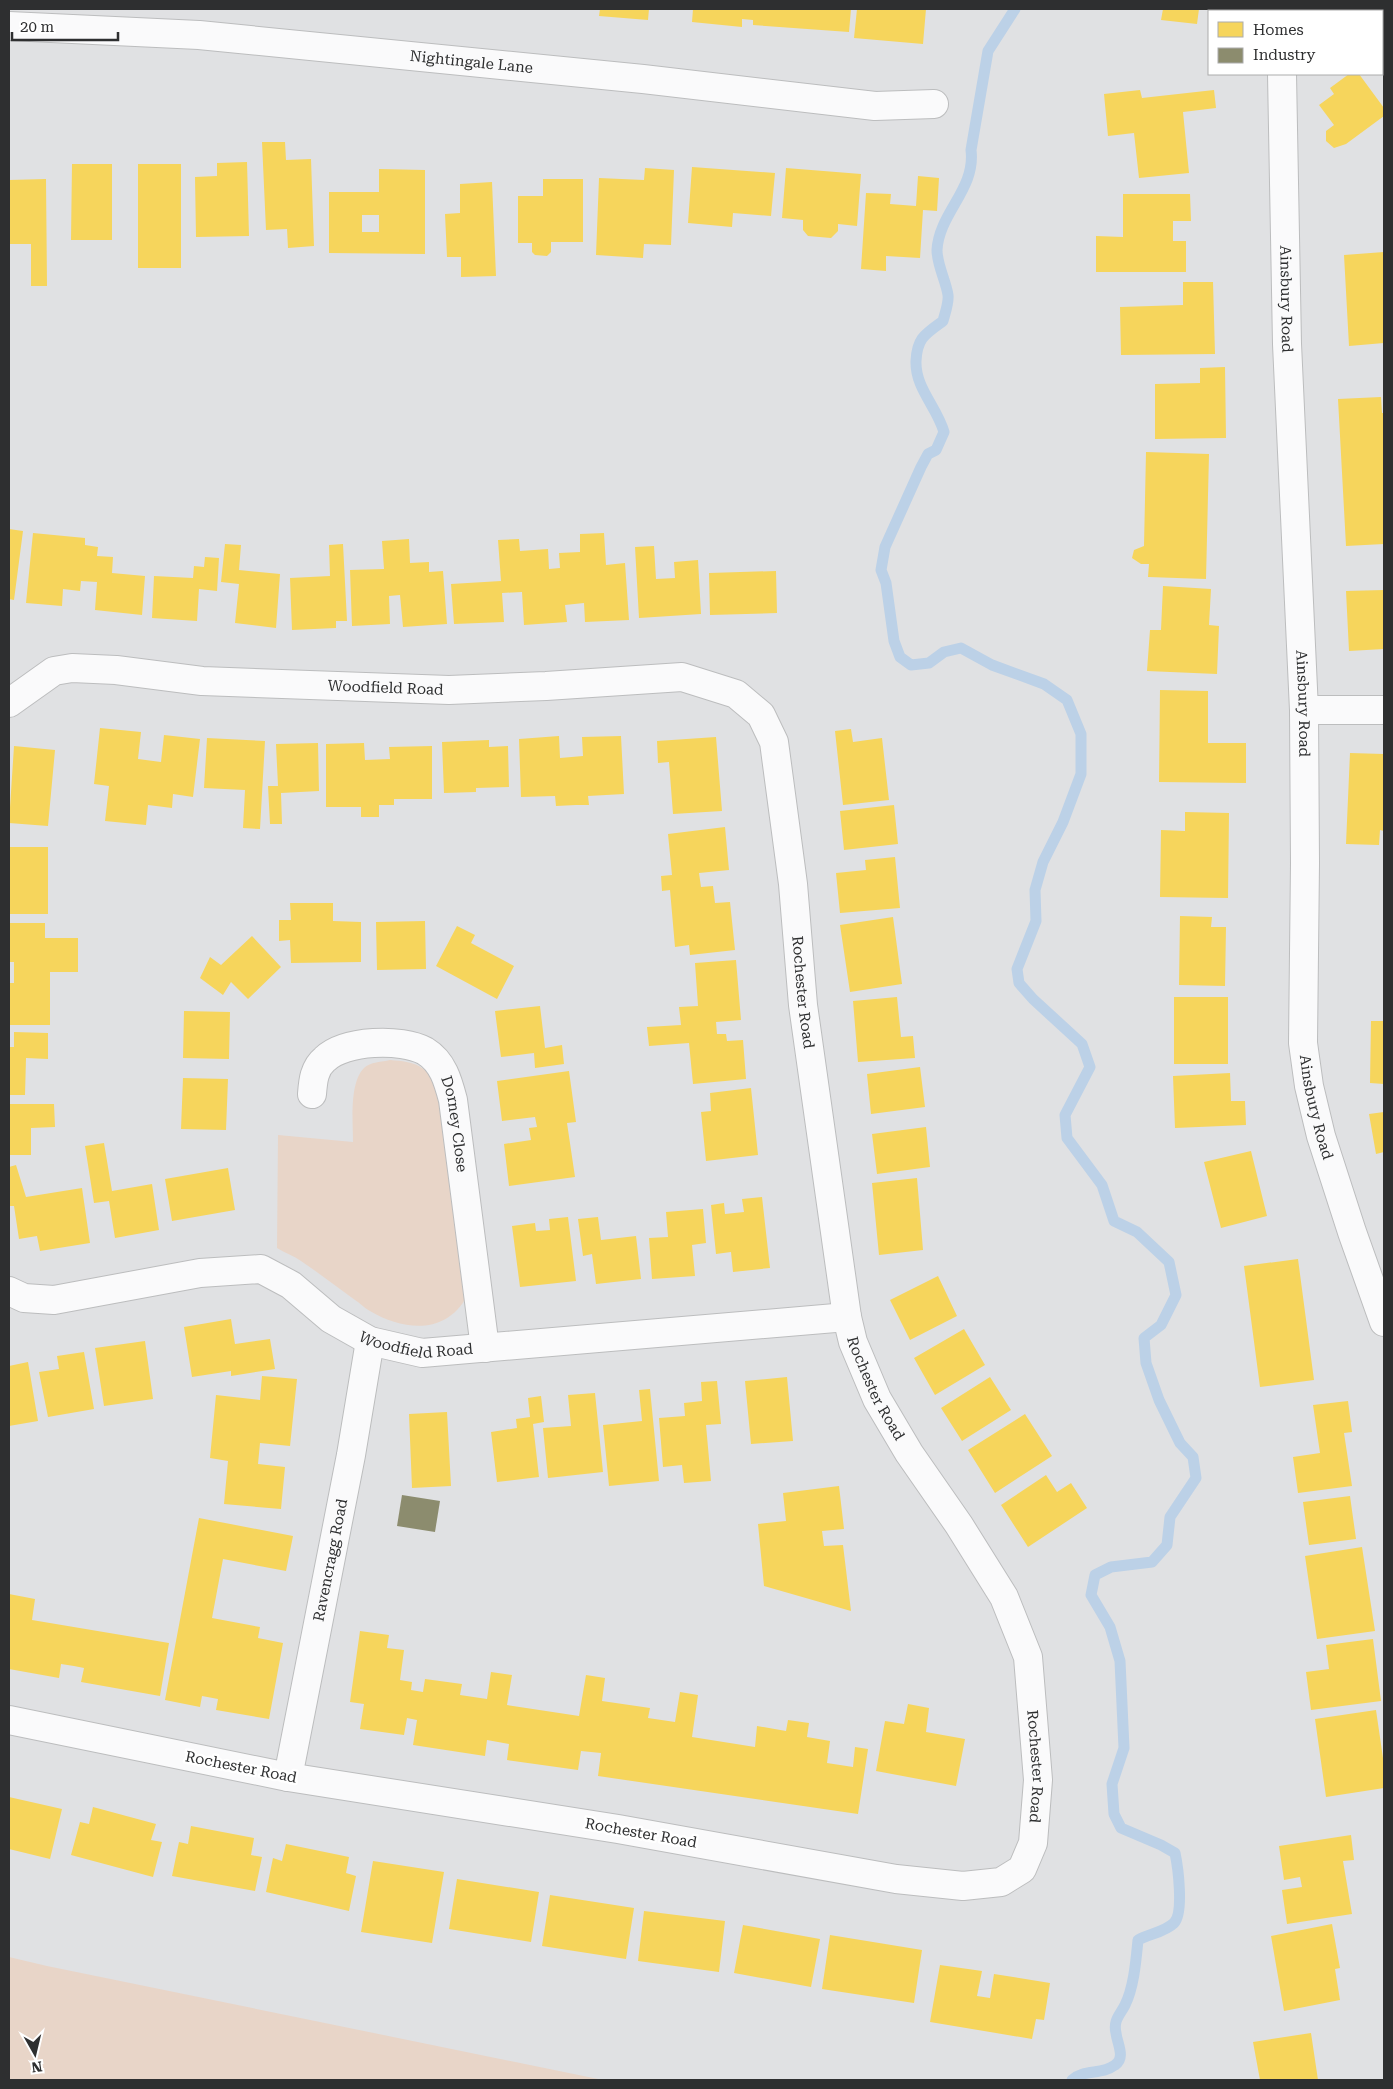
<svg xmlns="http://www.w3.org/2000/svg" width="1393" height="2089" font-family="'Roboto Serif',serif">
  <rect width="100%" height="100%" fill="#e0e1e3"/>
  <path fill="#e8d5c8" d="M390,1060C415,1062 427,1065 438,1089L467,1296C446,1335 404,1331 370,1311C364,1308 360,1303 355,1300C337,1287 319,1273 301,1261C294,1256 285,1253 277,1248L278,1135L353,1142C353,1122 349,1083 364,1068C370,1062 382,1062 390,1060Z
    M9,1957L47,1966L603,2080H9Z"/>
  <path fill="#f6d55c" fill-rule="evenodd" d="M600,9H649L648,20L599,16Z
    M693,9H851L849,32L753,25V20L742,19V27L692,22Z
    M857,9H926L923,44L854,38Z
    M1163,9H1199L1197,24L1161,20Z
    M1349,74H1359L1384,108V116L1346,144L1334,148L1326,141V131L1334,125L1319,105L1334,94L1330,88Z
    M1140,90L1142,98L1214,90L1216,108L1183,112L1189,173L1139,178L1134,133L1108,136L1104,94Z
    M262,142H285L286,160L311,159L314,246L288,248L287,229L266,230Z
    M247,162L249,236L196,237L195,177L217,176V163Z
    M72,164H112V240H71Z
    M138,164H181V268H138Z
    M692,167L775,173L771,216L733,213L732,227L688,223Z
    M645,168L674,170L671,245L644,244L643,258L596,255L599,178L644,180Z
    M786,168L861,174L857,226L838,224V231L831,238L808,236L803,230V220L782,218Z
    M379,169L425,170V254L329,253V192H379ZM362,215H379V232H362Z
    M918,176L939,178L937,211L923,210L920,258L886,256V271L861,269L866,193L891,194L890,204L916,206Z
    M46,179L47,286H31V244H9V180Z
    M543,179H583V242H551V252L547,256L535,255L532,252V243H518V196H543Z
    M492,182L496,276L461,277V257H447L445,214L460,213V184Z
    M1123,194H1190L1191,221H1173V241H1186V272H1096V236L1123,237Z
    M1384,252V343L1349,346L1344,255Z
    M1183,282H1213L1215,354L1121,355L1120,307L1183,305Z
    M1225,367L1226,438L1155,439V384L1200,383V368Z
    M1381,397L1382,413H1384V544L1346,546L1338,399Z
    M1146,452L1209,454L1206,579L1148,577L1149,564H1141L1132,558L1134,550L1144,546Z
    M9,529L23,531L14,600L9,599Z
    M33,533L85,538V545L98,547L97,556L113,557L112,573L145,576L142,615L95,610L97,582L81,581L80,591L63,589L62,606L26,603Z
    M604,533L606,565L625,563L629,620L585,622L584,603L565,605L567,622L524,625L522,592L502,593L504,622L454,624L451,584L501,581L498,540L519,539L520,551L548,549L549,569L560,568L559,553L580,552V534Z
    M409,539L410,563L429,562V572L443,571L447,624L403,627L400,595L389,596L390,624L352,626L350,570L384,569L382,541Z
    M225,544L241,545L239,570L280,574L276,628L235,623L239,584L221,582Z
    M343,544L347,621H336V628L292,630L290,578L330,576L329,545Z
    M654,546L656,579L675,578L674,562L698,560L701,614L639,618L635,547Z
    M205,557L219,558L217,591L199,589L197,621L152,618L154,576L193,578L194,566L204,567Z
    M776,571L777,613L710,615L709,573Z
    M1163,586L1211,589L1209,625L1219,626L1217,674L1147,671L1150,630H1161Z
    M1384,590V649L1349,651L1346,591Z
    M1160,690L1208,691V743H1246V783L1159,782Z
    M100,728L141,732L138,759L161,762L164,735L200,739L193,797L173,794L172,808L148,805L146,825L105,821L109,786L94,784Z
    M851,729L853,742L882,738L889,800L843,805L835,731Z
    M559,736L560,758L583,756L582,737L621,736L624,794L588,796L589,805H576L556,806L555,796L521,797L519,739Z
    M716,737L722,811L673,814L669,762L658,763L657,741Z
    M207,738L265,741L260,829L243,828L245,790L204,788Z
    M489,740V747L508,746L509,787L476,788V792L444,793L442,742Z
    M318,743L319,791L281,793L282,824H270L268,786H278L276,744Z
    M364,743L365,760L390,759L389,747L432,746V799H394V805H379V817H361V807H326V744Z
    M14,746L55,750L48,826L9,823Z
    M1350,753L1384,754V831L1380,830L1379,845L1346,844Z
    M894,805L898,844L844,850L840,811Z
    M1185,812L1229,813L1228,898L1160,897L1161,830L1185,831Z
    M725,827L729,870L699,873L701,887L713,886L715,903L730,902L735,950L690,955L689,945L675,947L670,890L662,891L661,876L672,875L668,834Z
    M9,847H48V914H9Z
    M895,857L900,908L840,913L836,873L866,870L865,860Z
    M290,903H333V921L361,922V962L291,963L290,940L279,941V920H291Z
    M1180,916L1212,917L1211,927H1226L1225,986L1179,985Z
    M893,917L902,984L850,992L840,925Z
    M425,921L426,969L377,970L376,922Z
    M9,923H45V938H78V972H50V1025H9V983H14V962H9Z
    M457,926L475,935L471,943L514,966L497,999L436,966Z
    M252,936L281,967L248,999L231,982L223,995L200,978L210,957L221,965Z
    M736,960L741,1020L716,1022L717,1034H726L727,1041L743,1040L746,1079L693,1084L689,1043L649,1046L647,1027L681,1025L679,1007L698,1006L695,963Z
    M897,997L901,1037L913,1036L915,1058L858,1062L853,1001Z
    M1174,997H1228V1064H1174Z
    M540,1006L545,1048L562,1045L564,1064L535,1068L534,1053L501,1057L495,1011Z
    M184,1011L230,1012L229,1059L183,1058Z
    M1371,1021H1384V1084L1370,1083Z
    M14,1032L48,1033V1059L26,1058L25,1095H9V1047H14Z
    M920,1067L925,1107L871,1114L867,1074Z
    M569,1071L576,1122L567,1123L575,1177L509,1186L504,1144L531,1140L529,1128L537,1127L535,1117L502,1121L497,1081Z
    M1230,1073L1231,1101H1245L1246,1125L1175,1128L1173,1076Z
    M183,1078L228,1079L226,1130L181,1129Z
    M751,1088L758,1155L706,1161L701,1112L711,1111L710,1093Z
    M9,1104H54L55,1127L31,1128V1155H9Z
    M1384,1112V1152L1376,1154L1369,1114Z
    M926,1127L930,1167L877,1174L872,1134Z
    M104,1143L112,1191L152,1184L159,1230L115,1238L109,1201L94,1203L85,1146Z
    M1251,1151L1267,1216L1221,1228L1204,1162Z
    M16,1165L26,1197L82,1188L90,1243L40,1251L37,1236L19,1239L14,1206H9V1167Z
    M228,1168L235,1210L172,1221L165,1179Z
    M917,1178L923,1250L879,1255L872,1183Z
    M762,1197L770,1268L733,1272L731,1252L716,1254L711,1205L724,1203L725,1214L744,1212L742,1199Z
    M703,1209L706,1243L692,1245L695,1276L652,1279L649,1238L668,1237L666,1212Z
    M568,1217L576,1281L520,1287L512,1226L535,1223L536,1231L550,1230L549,1219Z
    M598,1217L601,1240L636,1236L641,1279L596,1284L592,1254L583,1256L578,1219Z
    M1298,1259L1314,1380L1260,1387L1244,1266Z
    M938,1276L957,1316L910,1340L890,1300Z
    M231,1319L235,1344L270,1339L275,1369L231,1376V1371L192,1377L184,1327Z
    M964,1329L985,1365L935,1395L914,1358Z
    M145,1341L153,1399L104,1406L95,1348Z
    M84,1352L94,1409L48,1417L39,1372L59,1369L57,1356Z
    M28,1362L38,1421L9,1426V1366Z
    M262,1376L297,1379L290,1446L260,1443L258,1464L285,1467L281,1509L224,1504L228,1461L210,1458L216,1395L260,1400Z
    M787,1377L793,1441L751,1444L745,1381Z
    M990,1377L1011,1410L962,1441L941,1408Z
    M717,1381L721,1424L706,1425L711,1481L684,1483L682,1465L663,1467L659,1418L685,1416L684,1403L702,1401L701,1382Z
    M650,1389L659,1481L609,1486L603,1425L642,1421L639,1390Z
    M595,1393L603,1472L548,1478L543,1428L571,1426L568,1395Z
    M541,1396L544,1422L533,1424L539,1477L497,1482L491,1432L517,1428L516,1419L530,1417L528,1398Z
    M1348,1401L1352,1432L1344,1433L1352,1486L1298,1493L1293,1457L1320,1453L1313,1405Z
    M447,1412L451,1486L412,1488L409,1414Z
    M1025,1414L1052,1456L995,1493L968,1450Z
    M1046,1475L1057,1492L1071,1483L1087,1508L1028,1547L1001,1505Z
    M839,1486L844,1529L822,1531L824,1546L843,1545L851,1611L764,1586L758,1524L786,1521L783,1493Z
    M1350,1496L1356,1539L1309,1545L1303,1502Z
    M199,1518L293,1536L286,1571L223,1559L212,1618L260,1627L258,1638L283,1643L269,1719L216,1710L218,1699L202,1696L200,1707L165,1700Z
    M1362,1547L1375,1631L1317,1639L1305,1556Z
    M9,1594L35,1599L32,1620L169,1643L160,1696L81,1682L84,1668L74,1666L61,1664L59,1678L9,1669Z
    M360,1631L389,1635L387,1648L404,1650L400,1680L412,1682L411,1690L423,1692L425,1679L462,1684L460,1695L487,1699L491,1672L512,1675L507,1705L579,1716L586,1675L605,1678L602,1701L650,1708L648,1718L675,1722L680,1692L698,1695L692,1737L755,1747L757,1726L786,1731L788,1720L809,1723L807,1737L830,1741L827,1763L853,1767L855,1747L868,1749L858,1814L598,1776L601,1753L581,1751L578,1770L507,1760L509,1744L487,1740L485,1756L413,1745L417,1720L407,1718L404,1735L360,1729L364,1704L350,1702Z
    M1373,1639L1381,1701L1311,1710L1306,1672L1329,1669L1326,1645Z
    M908,1704L929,1708L926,1732L965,1739L956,1786L876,1771L885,1721L904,1724Z
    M1376,1710L1384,1765V1788L1326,1797L1315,1719Z
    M9,1797L62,1809L50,1859L9,1849Z
    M93,1807L156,1824L151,1840L162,1842L153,1877L71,1855L80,1822L89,1824Z
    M191,1826L254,1838L251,1855L262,1857L255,1891L172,1876L179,1842L188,1844Z
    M1351,1835L1354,1860L1343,1861L1352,1914L1287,1924L1282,1890L1302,1887L1300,1877L1284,1880L1279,1846Z
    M286,1844L349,1857L346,1873L356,1876L349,1911L266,1892L273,1858L282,1861Z
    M373,1861L444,1872L432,1943L361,1932Z
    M457,1879L539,1892L531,1942L449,1929Z
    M550,1895L634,1908L626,1959L542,1946Z
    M644,1911L725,1921L719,1972L638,1961Z
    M1332,1924L1340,1968L1335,1969L1340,2000L1284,2011L1271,1936Z
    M743,1925L820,1939L811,1987L734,1973Z
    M830,1935L922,1950L914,2003L822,1989Z
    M940,1965L982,1971L977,1996L990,1998L994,1974L1050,1983L1044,2020L1036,2019L1032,2039L930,2022Z
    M1311,2033L1318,2080H1260L1253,2042Z"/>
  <path fill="#8c8c6e" d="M402,1495L440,1501L435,1532L397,1526Z"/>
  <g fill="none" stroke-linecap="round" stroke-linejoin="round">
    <path stroke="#bcd1e7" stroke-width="11" d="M1015,9L988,51L971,150C976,189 939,213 937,250C937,265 946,281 948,295C949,303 945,313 943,321C925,334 917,338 916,361C915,388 937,407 944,432L936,450L928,454L921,467L885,547L881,570L886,583L894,641L900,657L911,665L929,663L944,652L961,648L992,665L1044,684L1067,700L1081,734V774L1063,822L1043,862L1035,890L1036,921L1017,969L1019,983L1033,999L1082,1044L1090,1067L1065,1115L1067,1138L1102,1185L1114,1221L1137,1232L1169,1262L1176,1295L1161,1325L1144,1338L1146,1363L1159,1400L1180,1443L1193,1457L1196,1478L1170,1517L1167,1545L1152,1562L1111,1567L1095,1575L1091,1595L1110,1627L1120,1661L1124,1748L1112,1784L1114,1814L1121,1828L1161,1845L1175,1853C1178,1867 1184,1913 1174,1923C1165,1932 1149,1934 1138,1940C1136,1960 1134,1987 1125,2005C1120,2015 1113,2020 1116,2033C1117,2043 1126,2058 1115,2065C1102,2075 1084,2069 1072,2080"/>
    <g stroke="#bcbdbe" stroke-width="30">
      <g id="minor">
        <path d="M1280,11V9"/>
        <path d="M1382,17H1384"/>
        <path id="s1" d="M9,26L199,35L643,79L875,106L934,104"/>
        <path id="s2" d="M1282,74L1287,344L1304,710L1305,863L1303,1043L1309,1086L1321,1136L1352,1232L1384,1322"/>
        <path id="s3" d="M9,703L54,671L72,668L116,670L202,681L449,690L546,686L682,677L736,694L761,715L774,742L793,884L803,1005L847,1317L853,1342L877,1399L909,1453L959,1525L1004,1597L1028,1657L1038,1780L1033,1843L1022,1869L1001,1882L963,1886L896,1879L618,1829L288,1777L9,1720"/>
        <path d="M1304,710H1384"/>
        <path id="s4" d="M312,1094C313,1081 314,1068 325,1059C345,1040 401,1038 425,1051C443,1062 448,1081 453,1100L485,1348"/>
        <path id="s5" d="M9,1291L24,1298L54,1300L200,1273L261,1269L291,1285L331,1319L370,1341L422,1353L847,1317"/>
        <path id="s6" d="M288,1777L351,1455L370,1341"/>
      </g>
    </g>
    <use href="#minor" stroke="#fafafb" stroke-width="28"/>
  </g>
  <g text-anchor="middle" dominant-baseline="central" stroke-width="5" stroke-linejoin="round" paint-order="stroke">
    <g font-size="15" fill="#2e2f30" stroke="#fff">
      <text stroke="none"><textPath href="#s1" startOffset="464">Nightingale Lane</textPath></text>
      <text stroke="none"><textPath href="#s2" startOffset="225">Ainsbury Road</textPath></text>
      <text stroke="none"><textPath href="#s3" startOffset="388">Woodfield Road</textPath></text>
      <text stroke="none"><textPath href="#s2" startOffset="630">Ainsbury Road</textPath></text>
      <text stroke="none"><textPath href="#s3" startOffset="1056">Rochester Road</textPath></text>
      <text stroke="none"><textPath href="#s2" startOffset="1035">Ainsbury Road</textPath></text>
      <text stroke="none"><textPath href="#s4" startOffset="225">Dorney Close</textPath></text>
      <text stroke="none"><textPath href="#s5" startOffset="434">Woodfield Road</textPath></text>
      <text stroke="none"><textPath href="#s3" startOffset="1461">Rochester Road</textPath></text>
      <text stroke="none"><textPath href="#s6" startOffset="221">Ravencragg Road</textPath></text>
      <text stroke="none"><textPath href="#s3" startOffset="1881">Rochester Road</textPath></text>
      <text transform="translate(241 1767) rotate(11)">Rochester Road</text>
      <text transform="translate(641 1833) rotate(10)">Rochester Road</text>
    </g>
  </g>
  <rect width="1393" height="2089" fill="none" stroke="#2e2f30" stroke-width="20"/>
  <rect x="1208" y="10" width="175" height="65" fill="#ffffff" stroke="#abacac"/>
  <rect x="1218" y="22" width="25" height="15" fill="#f6d55c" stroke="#abacac"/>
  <text x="1253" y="35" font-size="15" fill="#2e2f30">Homes</text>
  <rect x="1218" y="48" width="25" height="15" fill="#8c8c6e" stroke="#abacac"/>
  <text x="1253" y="60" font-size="15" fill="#2e2f30">Industry</text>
  <g transform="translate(35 2054) rotate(172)" stroke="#ffffff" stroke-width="4" paint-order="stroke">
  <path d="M0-4L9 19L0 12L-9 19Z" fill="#2e2f30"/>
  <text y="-8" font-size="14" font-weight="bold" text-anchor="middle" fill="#2e2f30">N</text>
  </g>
  <path d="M12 32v8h106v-8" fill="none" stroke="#2e2f30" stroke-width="2.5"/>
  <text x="20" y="32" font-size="15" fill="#2e2f30" stroke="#ffffff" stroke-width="4" paint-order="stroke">20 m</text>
</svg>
